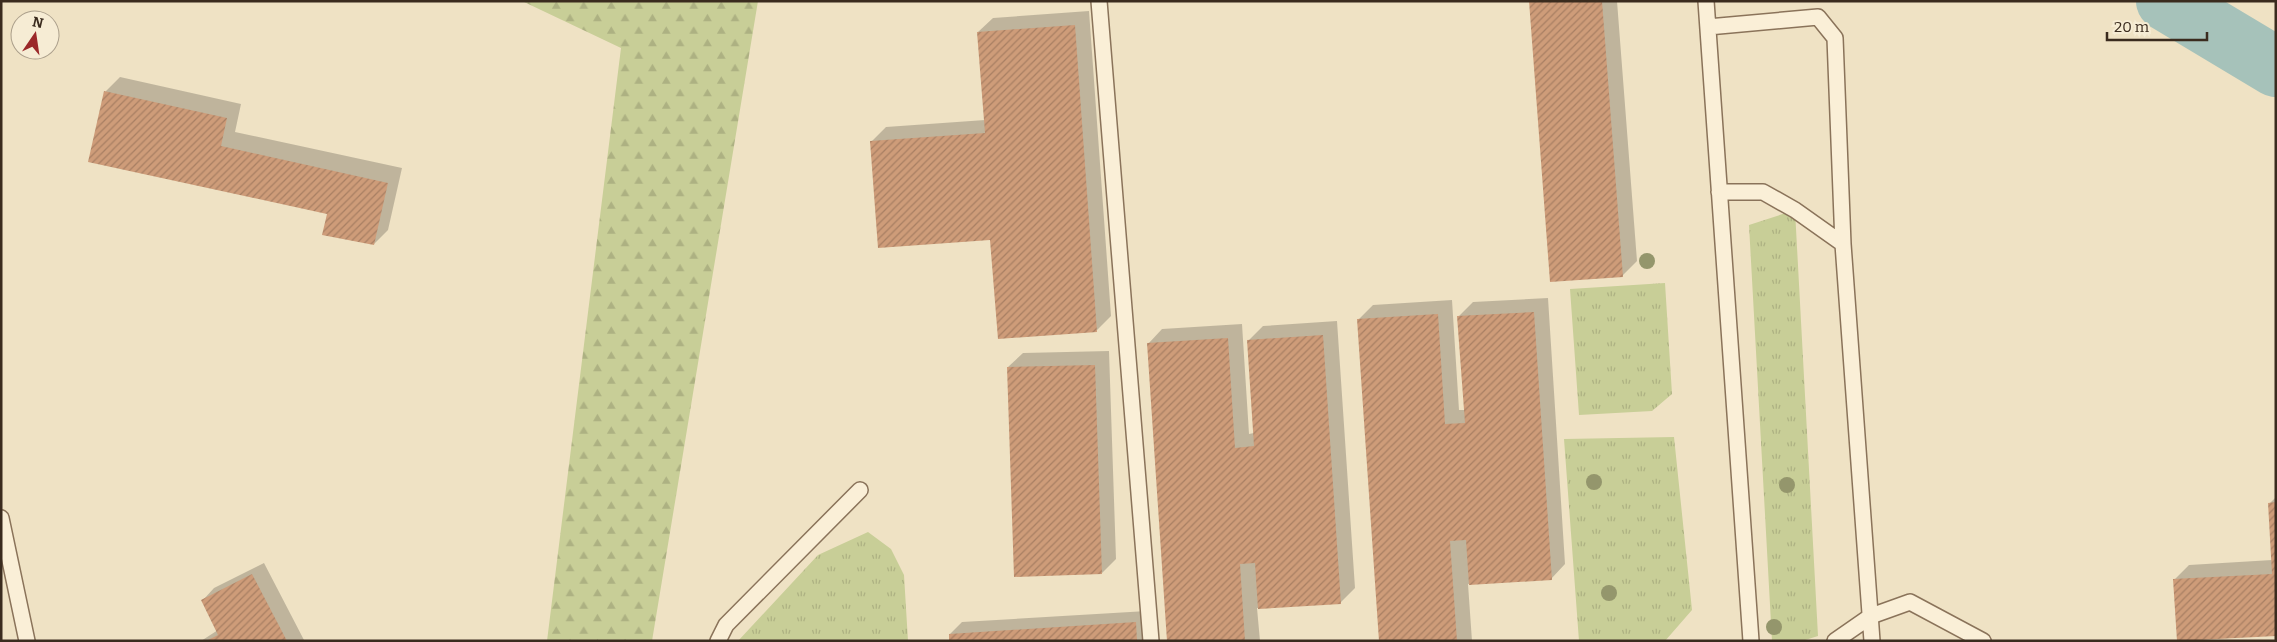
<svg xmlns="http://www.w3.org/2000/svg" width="2277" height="642" font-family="Bitter,serif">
  <defs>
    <pattern id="grass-tufts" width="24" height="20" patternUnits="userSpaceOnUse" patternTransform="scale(1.25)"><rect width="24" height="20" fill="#c8ce97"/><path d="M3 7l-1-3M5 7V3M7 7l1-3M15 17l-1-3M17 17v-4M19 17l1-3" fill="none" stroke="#adb182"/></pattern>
    <pattern id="forest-firs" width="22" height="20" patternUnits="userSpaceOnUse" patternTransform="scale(1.25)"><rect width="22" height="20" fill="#c8ce97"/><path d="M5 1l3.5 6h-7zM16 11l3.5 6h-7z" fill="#adb182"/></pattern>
    <pattern id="building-hatch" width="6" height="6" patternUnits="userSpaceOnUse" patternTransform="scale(1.25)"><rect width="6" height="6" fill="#ce9c79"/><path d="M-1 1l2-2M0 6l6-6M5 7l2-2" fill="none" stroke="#a87f63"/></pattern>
  </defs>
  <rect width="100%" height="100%" fill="#efe2c4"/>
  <path fill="url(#grass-tufts)" d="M1795,210L1818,636L1802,641H1772L1749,225Z
    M1665,283L1672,394L1652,411L1579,415L1570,289Z
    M1674,437L1692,610L1665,641H1579L1564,439Z
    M868,532L891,549L904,575L908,641H738L818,555Z"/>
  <path fill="url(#forest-firs)" d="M522,1H758L652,641H547L621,48Z"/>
  <path fill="#0003" d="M1530,1H1617L1637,261L1622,276Z
    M1089,11L1111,316L1096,331L992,238L872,141L886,127L985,120L978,32L993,18Z
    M120,77L241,104L235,132L402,168L388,230L374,244L328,213L105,92Z
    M1548,298L1565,564L1551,579L1468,584L1472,641H1380L1358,320L1373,305L1452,300L1459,410H1465L1458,317L1473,302Z
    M1337,321L1355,588L1341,602L1257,608L1260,641H1168L1148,344L1162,329L1242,324L1249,434L1254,433L1248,341L1263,326Z
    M1109,351L1116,559L1102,573L1008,367L1023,353Z
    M2276,497V635L2178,641L2174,580L2189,565L2272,560L2269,504Z
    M264,563L304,640L201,641L218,630L203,600L214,588Z
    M1147,611L1149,641H951L950,634L962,622Z"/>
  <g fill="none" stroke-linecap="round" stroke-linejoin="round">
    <path stroke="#a6c2ba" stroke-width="60" d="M2166,1L2276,67"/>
  </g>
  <path fill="url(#building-hatch)" d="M1529,1H1602L1623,277L1550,282Z
    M1075,25L1097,332L998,339L990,240L878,248L870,141L985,133L977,32Z
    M104,91L227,118L221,146L388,183L374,245L322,235L327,214L88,162Z
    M1534,312L1552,580L1469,585L1466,540L1450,541L1457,641H1379L1357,319L1438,314L1445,424L1465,423L1457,316Z
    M1323,335L1341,604L1258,609L1255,563L1240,564L1245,641H1167L1147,343L1228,338L1235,448L1254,446L1247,340Z
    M1095,365L1102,574L1014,577L1007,367Z
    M2276,502V636L2177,641L2173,579L2272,574L2268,503Z
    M252,574L287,641H206L218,635L201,600Z
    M1136,622L1137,641H949V634Z"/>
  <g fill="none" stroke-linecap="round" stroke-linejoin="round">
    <g stroke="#8a735a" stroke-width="18">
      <path id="service" d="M1099,1L1151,641
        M1706,1L1751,641
        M1708,27L1818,17L1835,38L1843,244L1872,641
        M1719,192H1763L1795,210L1843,244
        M1,518L27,641
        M718,641L726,625L860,490
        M1835,641L1871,616L1910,602L1983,641"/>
    </g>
    <use href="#service" stroke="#faefd7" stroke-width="15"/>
  </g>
  <g fill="#94966c">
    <circle cx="1647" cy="261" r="8"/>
    <circle cx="1594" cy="482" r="8"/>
    <circle cx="1787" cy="485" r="8"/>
    <circle cx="1609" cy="593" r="8"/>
    <circle cx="1774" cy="627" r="8"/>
  </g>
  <rect width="2277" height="642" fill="none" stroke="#3a2b1e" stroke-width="5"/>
  <g transform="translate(35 35) rotate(13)"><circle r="24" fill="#f6ecd4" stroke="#ab9f8b"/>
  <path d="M0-4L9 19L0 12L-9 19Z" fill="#9b2829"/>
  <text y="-8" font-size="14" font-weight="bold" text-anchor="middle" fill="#3a2b1e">N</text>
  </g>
  <path d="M2107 32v8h100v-8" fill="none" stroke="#3a2b1e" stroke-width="2.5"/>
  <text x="2114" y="32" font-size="15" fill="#3a2b1e" stroke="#f6ecd4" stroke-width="4" paint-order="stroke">20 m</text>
</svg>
